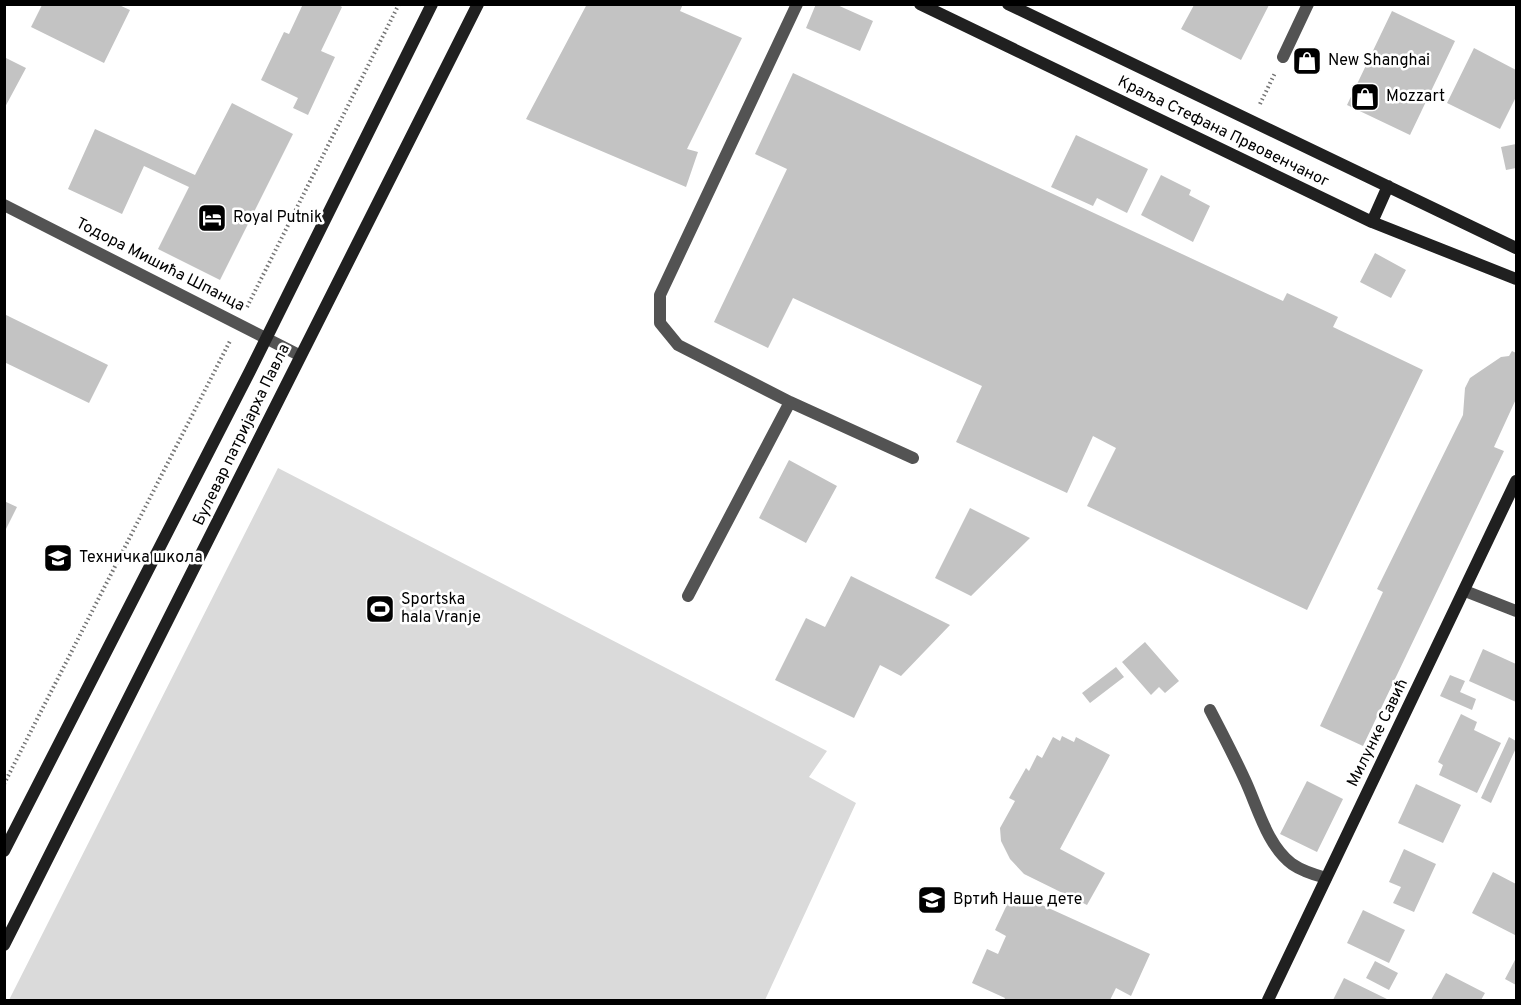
<svg xmlns="http://www.w3.org/2000/svg" width="1521" height="1005" font-family="Overpass,sans-serif">
  <rect width="100%" height="100%" fill="#fff"/>
  <path fill="#dadada" d="M278,468L827,751L809,777L856,803L765,1000H9Z"/>
  <path fill="#c3c3c3" d="M303,4H337L342,7L321,51L335,57L308,115L293,108L298,98L261,80L284,32L289,34Z
    M587,4H683L680,11L742,38L687,149L698,152L686,187L526,119Z
    M816,4H835L873,21L860,51L806,28Z
    M42,5H119L130,10L104,63L31,27Z
    M1194,5H1269L1241,60L1181,29Z
    M1392,11L1455,41L1410,135L1347,105Z
    M1474,48L1516,70V97L1500,129L1447,103Z
    M4,57L26,68L4,109Z
    M793,73L1283,301L1287,293L1338,317L1333,327L1423,370L1307,610L1087,506L1116,448L1093,436L1067,493L956,442L982,386L969,380L793,298L768,348L714,322L787,169L755,154Z
    M232,103L293,134L220,280L158,249L189,187L144,166L122,214L68,189L95,129L195,175Z
    M1076,135L1148,169L1127,213L1097,198L1093,206L1051,187Z
    M1516,144V168L1506,170L1501,147Z
    M1161,175L1191,190L1189,195L1210,206L1193,242L1141,215Z
    M1375,253L1406,270L1391,298L1360,282Z
    M4,314L108,365L89,403L4,362Z
    M1512,351L1516,353V399L1494,447L1504,451L1363,746L1320,726L1383,592L1377,589L1463,415L1465,388L1470,378L1501,357L1509,356Z
    M789,460L837,486L806,543L759,518Z
    M4,501L17,507L4,533Z
    M970,508L1030,538L971,596L935,578Z
    M851,576L950,625L901,676L880,665L854,718L775,680L806,618L825,627Z
    M1145,642L1179,681L1165,693L1159,687L1151,695L1122,662Z
    M1483,649L1516,664V702L1469,681Z
    M1116,667L1124,677L1090,703L1082,693Z
    M1450,675L1465,681L1460,692L1476,699L1472,710L1440,696Z
    M1461,714L1477,722L1474,730L1501,743L1477,793L1439,775L1443,765L1438,762Z
    M1062,736L1074,742L1076,737L1110,755L1060,849L1105,873L1087,905L1024,874L1010,859L1001,841L1000,828L1015,801L1009,798L1026,768L1029,771L1037,755L1042,758L1053,737L1060,741Z
    M1509,737L1516,741V748L1491,803L1481,798Z
    M1307,781L1343,799L1317,852L1280,834Z
    M1416,784L1461,805L1443,843L1398,823Z
    M1404,849L1436,864L1414,912L1393,903L1401,887L1389,882Z
    M1493,872L1516,884V932L1515,935L1472,913Z
    M1013,892L1150,954L1131,996L1116,988L1110,1000H1004L1005,998L972,983L987,949L998,954L1006,936L995,930Z
    M1363,910L1405,930L1389,963L1347,943Z
    M1516,958V985L1505,979Z
    M1375,961L1398,973L1389,990L1366,978Z
    M1446,973L1485,993L1481,1000H1431Z
    M1344,978L1389,1000H1333Z"/>
  <g fill="none" stroke-linecap="round" stroke-linejoin="round">
    <path stroke="#757575" stroke-width="4" stroke-dasharray="1.5 3" stroke-linecap="butt" d="M1260,104L1275,73
      M247,307L399,4
      M4,784L230,341"/>
    <path stroke="#535353" stroke-width="12" d="M797,4L660,295V323L678,345L790,402L913,458
      M1283,57L1308,4
      M688,596L790,402
      M1210,710C1222,733 1234,756 1245,780C1258,808 1267,845 1292,864C1302,871 1315,875 1326,878"/>
    <path stroke="#535353" stroke-width="12" d="M4,205L299,355
      M1465,591L1516,611"/>
    <path stroke="#202020" stroke-width="12" d="M920,4L1372,222L1516,279
      M1008,4L1516,248
      M1372,222L1388,186
      M4,851L250,371L432,4
      M4,945C163,632 318,317 478,4
      M1268,1000L1516,481"/>
  </g>
  <defs>
    <g id="shop-square" transform="scale(1.5)"><rect x="-9" y="-9" width="18" height="18" rx="4" fill="#000" stroke="#fff"/><path d="M-5-2.5h2.3a2.7 3.5 0 0 1 5.4 0H5L5.5 6h-11ZM-1.5-2.5h3a1.5 2.3 0 0 0-3 0Z" fill="#fff"/></g>
    <g id="hotel-square" transform="scale(1.5)"><rect x="-9" y="-9" width="18" height="18" rx="4" fill="#000" stroke="#fff"/><path d="M-6-4.5h1.5V1H6V5H4.5V3h-9V5H-6ZM-4 0a1.8 1.8 0 1 1 3.6 0ZM.5 0V-2.5h3Q6-2.5 6 0Z" fill="#fff"/></g>
    <g id="school-square" transform="scale(1.5)"><rect x="-9" y="-9" width="18" height="18" rx="4" fill="#000" stroke="#fff"/><path d="M0-5L7-2L0 1L-7-2ZM-4 1L0 2.5L4 1V4Q0 6-4 4Z" fill="#fff"/></g>
    <g id="stadium-square" transform="scale(1.5)"><rect x="-9" y="-9" width="18" height="18" rx="4" fill="#000" stroke="#fff"/><path d="M0-5a6.5 5 0 1 0 0 10a6.5 5 0 1 0 0-10ZM-3.5-1.8h7v3.6h-7Z" fill="#fff"/></g>
  </defs>
  <g fill-rule="evenodd">
    <use href="#shop-square" x="1307" y="61"/>
    <use href="#shop-square" x="1365" y="97"/>
    <use href="#hotel-square" x="212" y="218"/>
    <use href="#school-square" x="58" y="558"/>
    <use href="#stadium-square" x="380" y="609"/>
    <use href="#school-square" x="932" y="900"/>
  </g>
  <g text-anchor="middle" dominant-baseline="central" stroke-width="5" stroke-linejoin="round" paint-order="stroke">
    <g font-size="16" fill="#000" stroke="#fff" text-anchor="start">
      <text x="1328" y="61">New Shanghai</text>
      <text x="1386" y="97">Mozzart</text>
      <text x="233" y="218">Royal Putnik</text>
      <text x="79" y="558">Техничка школа</text>
      <text x="401" y="600">Sportska<tspan x="401" dy="18">hala Vranje</tspan></text>
      <text x="953" y="900">Вртић Наше дете</text>
    </g>
    <g font-size="16" fill="#000" stroke="#fff">
      <text transform="translate(1223 132) rotate(26)">Краља Стефана Првовенчаног</text>
      <text transform="translate(160 265) rotate(27)">Тодора Мишића Шпанца</text>
      <text transform="translate(242 435) rotate(-64)">Булевар патријарха Павла</text>
      <text transform="translate(1378 733) rotate(-64)">Милунке Савић</text>
    </g>
  </g>
  <rect width="1521" height="1005" fill="none" stroke="#000000" stroke-width="12"/>
</svg>
